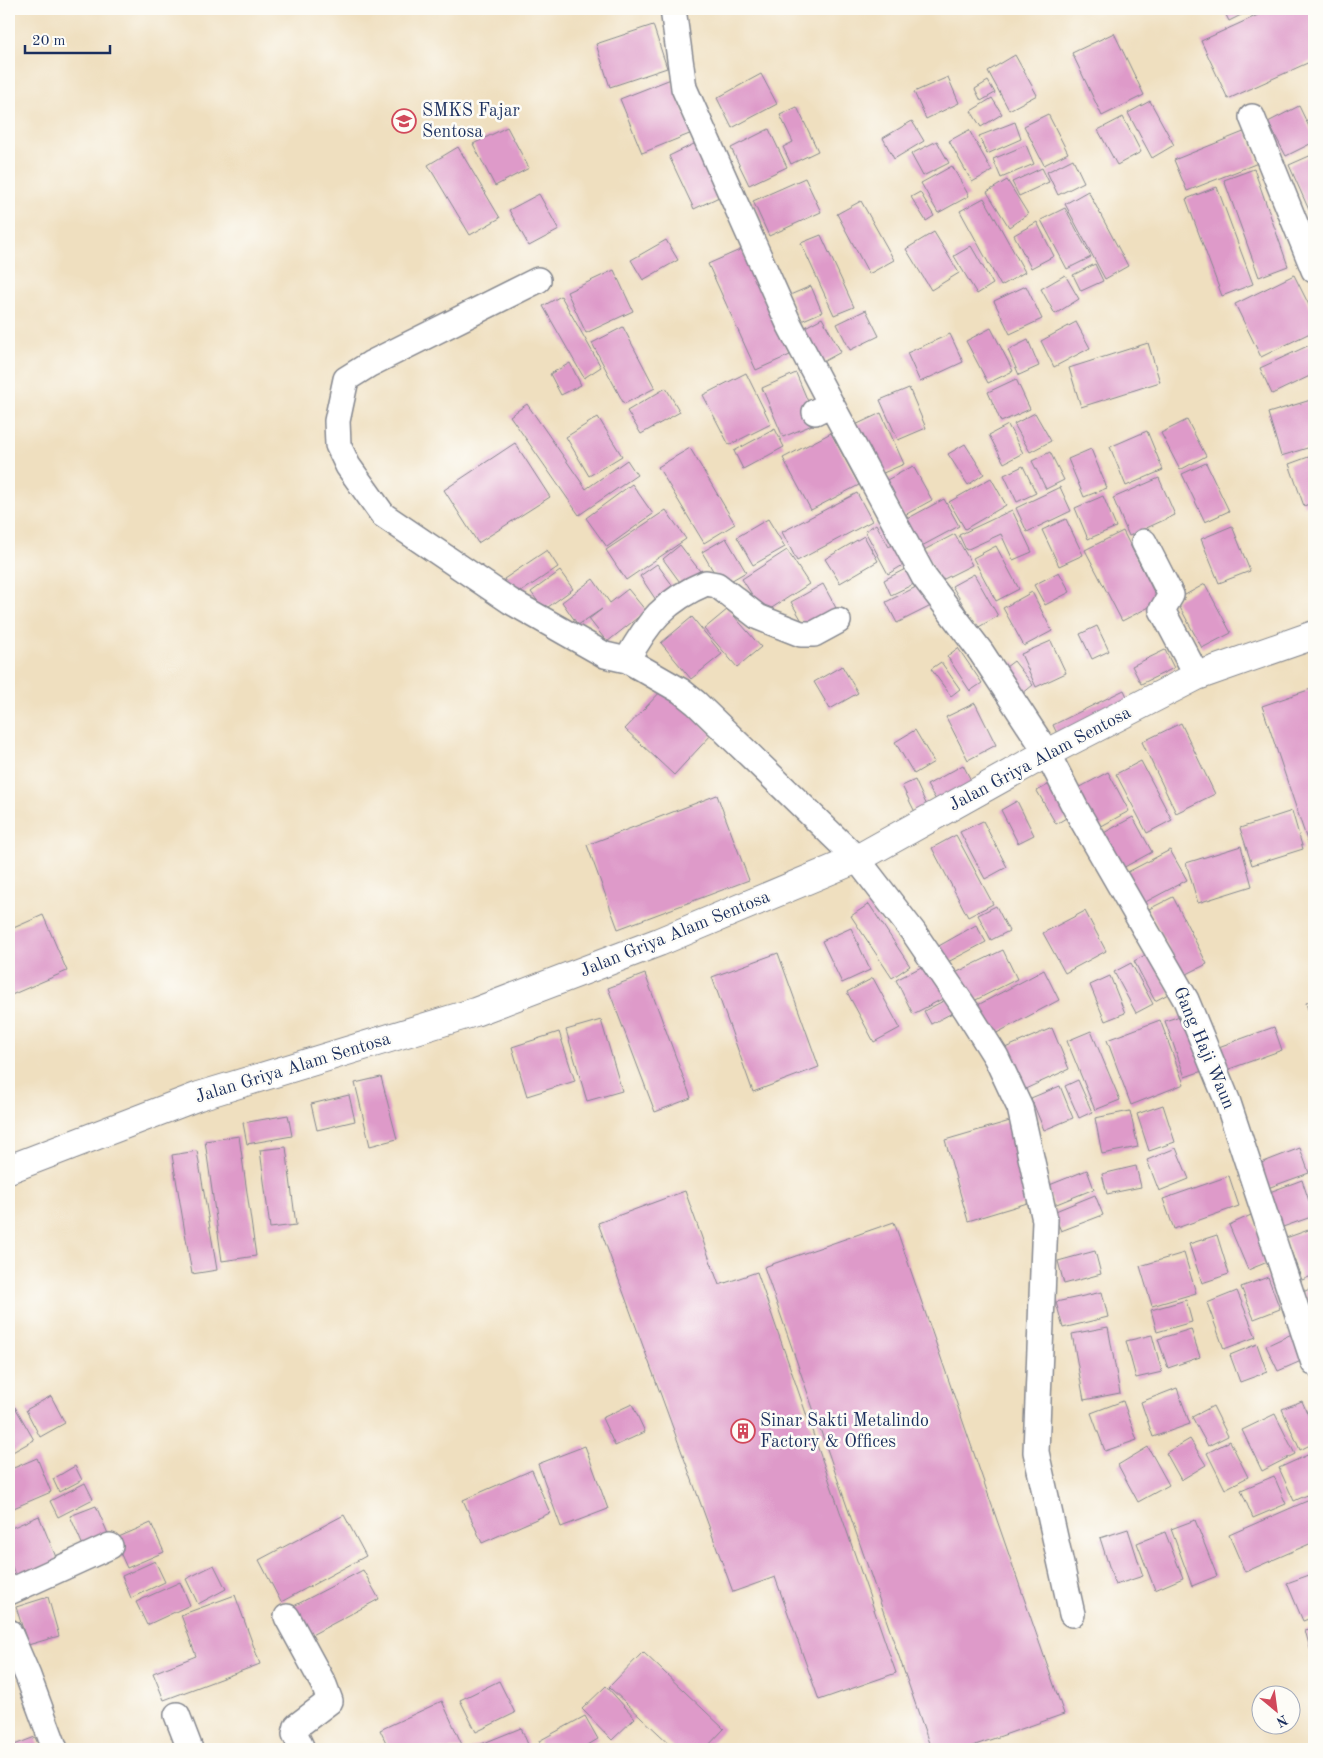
<svg xmlns="http://www.w3.org/2000/svg" width="1323" height="1758" font-family="'Old Standard TT',serif">
  <rect width="100%" height="100%" fill="#fdfcf7"/>
  <filter id="ink" filterUnits="userSpaceOnUse"><feTurbulence type="fractalNoise" baseFrequency=".02" numOctaves="2"/><feDisplacementMap in="SourceGraphic" scale="10" xChannelSelector="R" yChannelSelector="G"/><feConvolveMatrix kernelMatrix="1 2 1 2 8 2 1 2 1" color-interpolation-filters="sRGB"/></filter>
  <filter id="wash" filterUnits="userSpaceOnUse"><feTurbulence type="fractalNoise" baseFrequency=".0096" numOctaves="4" result="noise"/><feDisplacementMap in="SourceGraphic" scale="20" xChannelSelector="R" yChannelSelector="G"/><feGaussianBlur stdDeviation="1.12" result="paint"/><feColorMatrix in="noise" values="0 0 0 0 0 0 0 0 0 0 0 0 0 0 0 0 0 1.4 0 .05"/><feComposite in="paint" operator="in"/></filter>
  <g filter="url(#wash)">
    <rect width="100%" height="100%" fill="#efdfbf"/>
    <g id="blocks">
      <path fill="#de9ac9" d="M1223,9H1253L1229,21Z
        M1271,9H1314V60L1228,99L1201,41Z
        M653,25L667,68L610,87L596,44Z
        M1114,33L1144,95L1102,116L1072,53Z
        M1015,55L1037,95L1009,110L988,71Z
        M761,74L777,104L732,128L717,98Z
        M948,77L959,103L926,119L914,92Z
        M671,79L692,133L642,153L620,99Z
        M988,81L995,93L981,101L975,89Z
        M992,98L1002,114L981,127L971,111Z
        M1150,101L1174,145L1152,158L1128,113Z
        M1299,106L1314,137V142L1286,156L1268,122Z
        M797,107L818,151L791,164L783,147L793,142L780,115Z
        M1048,114L1068,153L1044,165L1024,126Z
        M1123,117L1141,152L1117,165L1098,130Z
        M912,121L924,141L894,159L883,138Z
        M1015,122L1021,139L987,154L979,136Z
        M507,127L529,168L495,186L473,144Z
        M769,129L787,167L749,185L731,148Z
        M969,130L992,171L972,182L949,141Z
        M1246,131L1258,163L1187,191L1174,160Z
        M937,141L949,163L923,176L911,154Z
        M696,143L721,196L694,209L669,156Z
        M1026,145L1034,164L1001,178L993,159Z
        M458,147L500,218L470,235L428,165Z
        M1314,154V207L1309,210L1289,165Z
        M1073,159L1084,182L1058,195L1047,172Z
        M952,166L969,196L938,213L921,183Z
        M1042,168L1049,182L1019,196L1012,182Z
        M1254,169L1288,266L1259,277L1224,180Z
        M805,178L821,212L769,236L753,201Z
        M1007,180L1028,214L1009,227L987,192Z
        M1217,187L1253,284L1222,296L1186,199Z
        M1088,191L1128,266L1105,279L1065,204Z
        M920,192L934,216L926,221L911,197Z
        M539,194L559,230L529,246L509,210Z
        M984,198L1025,272L1001,286L960,211Z
        M861,201L894,260L869,274L837,214Z
        M1065,208L1091,257L1067,269L1041,220Z
        M1314,219V239L1306,223Z
        M1037,222L1054,256L1031,268L1014,235Z
        M934,232L959,273L931,290L906,249Z
        M821,235L854,307L834,315L801,243Z
        M666,240L678,260L643,280L631,260Z
        M971,246L993,284L977,294L954,256Z
        M742,249L790,355L756,370L708,264Z
        M1095,264L1103,281L1081,291L1073,275Z
        M614,270L633,311L586,333L567,292Z
        M1065,275L1079,299L1055,314L1041,289Z
        M1294,275L1314,315V331L1261,357L1235,304Z
        M811,286L822,312L801,321L790,295Z
        M1026,286L1042,319L1010,334L994,301Z
        M561,296L601,367L584,378L543,306Z
        M866,310L879,336L850,350L837,324Z
        M822,318L841,352L817,365L798,331Z
        M1076,322L1090,348L1054,367L1041,341Z
        M623,327L655,388L624,404L592,343Z
        M991,328L1013,371L988,383L966,341Z
        M950,334L963,362L920,382L907,353Z
        M1028,340L1039,366L1019,375L1008,350Z
        M1148,343L1160,382L1081,407L1069,368Z
        M1314,343V374L1272,394L1260,368Z
        M570,363L581,385L561,395L550,374Z
        M746,373L771,424L729,445L703,395Z
        M796,373L817,423L783,437L762,388Z
        M1016,379L1030,409L1001,422L988,392Z
        M666,388L680,412L641,434L627,411Z
        M909,388L926,428L898,440L880,400Z
        M1314,399V446L1281,456L1268,413Z
        M527,404L586,489L627,460L637,475L579,515L510,416Z
        M881,413L904,464L874,477L851,427Z
        M1035,413L1051,441L1030,452L1014,424Z
        M598,417L622,456L589,476L566,437Z
        M1187,420L1206,456L1180,470L1161,433Z
        M1008,425L1023,453L1004,463L989,435Z
        M775,429L784,447L743,469L734,451Z
        M1147,431L1163,470L1126,486L1110,447Z
        M831,433L859,485L811,510L783,458Z
        M515,443L550,497L478,543L444,490Z
        M965,444L984,474L968,485L948,454Z
        M690,448L735,524L704,543L658,467Z
        M1091,449L1107,488L1084,497L1068,459Z
        M1050,452L1064,480L1046,489L1032,461Z
        M1314,455V502L1304,506L1289,464Z
        M1206,463L1229,511L1205,522L1182,474Z
        M913,466L932,500L903,516L885,481Z
        M1023,466L1036,493L1017,502L1004,475Z
        M991,478L1006,505L965,529L949,502Z
        M1159,478L1175,515L1129,536L1113,498Z
        M632,484L653,514L607,547L586,518Z
        M1060,487L1071,511L1027,532L1016,508Z
        M857,493L872,521L797,561L782,532Z
        M1103,496L1116,527L1088,539L1075,508Z
        M944,499L959,526L918,548L903,521Z
        M666,510L686,539L626,580L606,550Z
        M1012,510L1032,552L1013,560L1001,534L966,550L959,535Z
        M768,519L785,547L753,565L737,537Z
        M1066,519L1083,555L1059,566L1042,530Z
        M876,524L889,547L897,542L908,562L888,574L865,531Z
        M1232,526L1250,571L1219,583L1201,539Z
        M1123,531L1159,602L1122,621L1085,550Z
        M955,534L972,565L940,581L924,550Z
        M864,536L878,561L840,583L825,559Z
        M726,538L746,572L722,586L702,552Z
        M680,545L703,575L685,589L663,559Z
        M996,546L1019,589L996,601L973,558Z
        M547,550L558,567L515,596L504,579Z
        M787,550L809,584L764,613L742,579Z
        M657,564L676,590L658,603L640,576Z
        M911,566L918,582L891,595L884,580Z
        M560,571L573,589L544,610L531,592Z
        M1059,572L1070,592L1045,605L1034,585Z
        M974,574L998,616L977,628L952,586Z
        M593,579L610,603L628,589L646,611L607,642L589,619L602,609L578,625L562,602Z
        M823,584L836,608L805,626L791,602Z
        M1205,584L1231,633L1202,648L1176,600Z
        M920,585L931,606L897,623L886,602Z
        M1032,592L1052,631L1024,646L1003,608Z
        M728,609L761,647L737,667L704,629Z
        M692,617L722,654L691,679L661,643Z
        M1097,626L1109,651L1092,659L1080,634Z
        M1051,641L1066,673L1036,687L1021,654Z
        M958,648L982,683L970,691L947,656Z
        M1165,650L1174,668L1141,684L1132,666Z
        M1014,661L1033,685L1022,694L1002,670Z
        M941,662L960,689L951,696L931,669Z
        M842,666L858,693L830,709L814,682Z
        M1314,688V861L1262,706Z
        M663,689L712,734L674,775L625,729Z
        M1124,690L1131,705L1060,740L1053,725Z
        M975,703L996,745L968,760L946,717Z
        M1181,723L1215,794L1176,813L1142,742Z
        M915,730L934,762L914,774L895,742Z
        M1141,761L1172,820L1147,833L1116,774Z
        M963,765L974,786L939,805L927,785Z
        M1108,772L1129,811L1096,829L1075,790Z
        M915,780L928,808L916,814L902,786Z
        M1055,781L1073,814L1056,824L1037,791Z
        M717,795L749,880L618,929L587,845Z
        M1017,801L1034,835L1018,843L1001,810Z
        M1292,811L1303,849L1252,865L1240,828Z
        M1133,817L1152,852L1119,870L1100,835Z
        M983,821L1007,867L985,879L960,832Z
        M956,835L993,904L968,917L932,848Z
        M1241,846L1252,886L1198,903L1186,863Z
        M1170,850L1187,880L1138,906L1122,875Z
        M1173,897L1207,964L1183,976L1149,909Z
        M869,904L910,966L892,978L851,916Z
        M996,906L1009,931L991,940L978,915Z
        M1085,911L1106,951L1065,973L1043,933Z
        M43,915L67,971L9,996V930Z
        M976,925L986,942L946,963L937,947Z
        M851,928L870,970L842,983L822,941Z
        M1003,950L1017,979L966,1005L951,975Z
        M778,953L819,1067L753,1092L712,977Z
        M1149,953L1170,993L1155,1001L1134,961Z
        M931,962L948,996L913,1014L896,980Z
        M1131,963L1153,1004L1136,1013L1114,972Z
        M1044,970L1059,1000L991,1036L976,1006Z
        M645,974L691,1098L655,1112L608,988Z
        M1110,976L1125,1013L1105,1021L1090,985Z
        M873,978L900,1028L874,1042L847,992Z
        M955,995L962,1008L931,1024L924,1011Z
        M1314,1001V1028L1306,1003Z
        M1189,1013L1208,1069L1185,1077L1165,1021Z
        M601,1020L622,1091L587,1101L566,1030Z
        M1160,1020L1184,1084L1131,1105L1107,1040Z
        M1274,1027L1282,1050L1221,1072L1213,1049Z
        M1052,1028L1069,1069L1023,1090L1005,1048Z
        M1091,1031L1120,1100L1095,1110L1067,1041Z
        M559,1032L575,1081L527,1096L512,1047Z
        M381,1077L397,1139L370,1146L355,1083Z
        M1078,1080L1092,1112L1079,1118L1065,1086Z
        M1060,1086L1073,1118L1044,1130L1031,1098Z
        M349,1095L355,1121L317,1130L311,1104Z
        M1163,1105L1175,1142L1149,1151L1137,1114Z
        M1130,1111L1138,1147L1102,1154L1095,1118Z
        M288,1115L292,1136L247,1144L243,1123Z
        M1010,1121L1034,1201L968,1221L945,1140Z
        M239,1136L256,1256L222,1261L205,1141Z
        M286,1147L296,1225L270,1228L260,1150Z
        M1176,1148L1189,1179L1159,1191L1147,1160Z
        M1300,1148L1309,1173L1265,1189L1256,1165Z
        M197,1151L217,1270L192,1274L172,1155Z
        M1136,1166L1141,1187L1107,1194L1102,1174Z
        M1087,1170L1094,1189L1054,1205L1047,1186Z
        M1229,1176L1239,1206L1174,1229L1163,1199Z
        M1302,1180L1314,1216L1280,1228L1267,1193Z
        M685,1191L719,1285L757,1272L896,1673L819,1700L775,1577L733,1592L598,1223Z
        M1095,1195L1103,1215L1061,1231L1053,1212Z
        M1251,1215L1270,1261L1248,1270L1229,1225Z
        M894,1222L1064,1714L964,1749H931L764,1267Z
        M1314,1228V1275L1302,1280L1286,1238Z
        M1217,1235L1229,1274L1202,1283L1189,1244Z
        M1095,1251L1101,1274L1064,1284L1058,1261Z
        M1184,1253L1196,1293L1152,1306L1140,1266Z
        M1268,1277L1280,1309L1254,1319L1241,1287Z
        M1314,1287V1317L1303,1292Z
        M1237,1291L1256,1337L1224,1349L1207,1303Z
        M1102,1292L1108,1317L1063,1328L1056,1302Z
        M1186,1300L1192,1322L1157,1332L1151,1310Z
        M1108,1327L1120,1393L1084,1400L1072,1334Z
        M1191,1329L1200,1357L1168,1368L1158,1339Z
        M1296,1332L1308,1358L1278,1371L1266,1346Z
        M1152,1335L1162,1372L1136,1378L1126,1341Z
        M1257,1344L1267,1372L1240,1382L1230,1355Z
        M1177,1388L1190,1424L1153,1437L1141,1402Z
        M51,1396L65,1423L40,1437L26,1410Z
        M1123,1401L1137,1440L1105,1451L1091,1413Z
        M1302,1401L1314,1429V1443L1300,1450L1282,1409Z
        M632,1404L645,1432L615,1446L602,1418Z
        M1213,1406L1228,1436L1208,1446L1192,1417Z
        M15,1407L34,1440L9,1454V1410Z
        M1275,1414L1295,1454L1262,1471L1242,1430Z
        M1190,1439L1206,1465L1181,1480L1166,1453Z
        M1230,1441L1248,1477L1225,1489L1207,1453Z
        M585,1446L608,1509L561,1527L538,1464Z
        M1148,1447L1169,1485L1138,1502L1118,1465Z
        M1314,1452V1492L1294,1501L1279,1468Z
        M37,1458L51,1492L9,1510V1470Z
        M75,1466L82,1480L59,1492L53,1479Z
        M532,1470L550,1513L482,1543L463,1500Z
        M1274,1476L1286,1504L1253,1518L1241,1490Z
        M85,1483L93,1499L58,1517L50,1501Z
        M1314,1498V1542L1245,1572L1229,1535Z
        M96,1506L109,1536L84,1548L70,1516Z
        M344,1515L366,1556L281,1602L259,1560Z
        M39,1516L58,1562L17,1580L9,1559V1529Z
        M1195,1520L1217,1576L1192,1586L1171,1529Z
        M151,1523L164,1552L127,1568L114,1539Z
        M1128,1529L1143,1576L1115,1585L1100,1538Z
        M1165,1532L1183,1578L1155,1590L1137,1543Z
        M155,1561L165,1582L131,1598L122,1576Z
        M214,1565L226,1589L198,1604L186,1579Z
        M363,1570L379,1599L306,1638L290,1608Z
        M1312,1574L1314,1579V1617L1303,1621L1287,1583Z
        M180,1582L190,1605L147,1625L136,1602Z
        M235,1595L260,1664L164,1700L153,1673L196,1656L181,1615Z
        M48,1597L59,1636L28,1645L16,1607Z
        M1314,1628V1663L1305,1630Z
        M643,1652L724,1729L705,1749H675L609,1687Z
        M499,1681L515,1713L476,1732L460,1700Z
        M606,1686L635,1718L612,1740L582,1709Z
        M442,1701L464,1749H389L380,1730Z
        M585,1716L598,1739L581,1749H543L539,1741Z
        M521,1728L530,1749H469Z
        M35,1737L40,1749H9V1747Z"/>
    </g>
  </g>
  <g filter="url(#ink)">
    <use href="#blocks" fill-opacity="0" stroke="#85878e" stroke-width="1"/>
    <g fill="none" stroke-linecap="round" stroke-linejoin="round">
      <g stroke="#85878e" stroke-width="28">
        <path id="minor" d="M673,9L684,88L789,324L831,404L815,412
          M1252,117L1314,270
          M538,280L370,364L346,379L337,421L338,445L348,466L383,515L510,601L605,655L627,660L681,691L696,703L857,859L914,933L967,1011L996,1057L1020,1108L1045,1220L1036,1452L1072,1614
          M831,404L924,577L981,652L1047,753L1077,811L1186,1000L1227,1100L1314,1363
          M1144,542L1171,595L1162,610L1197,676
          M627,660C647,623 665,600 706,583L717,585L758,617L801,634H814L838,621
          M9,1592L110,1546
          M287,1617L324,1685L330,1701L297,1726L295,1734L302,1749
          M9,1632L28,1676L55,1749
          M177,1715L190,1749"/>
      </g>
      <g stroke="#85878e" stroke-width="30">
        <path id="tertiary" d="M9,1169L199,1096L475,1012L659,942L857,859L1047,753L1197,676L1314,635"/>
      </g>
      <use href="#minor" stroke="#fff" stroke-width="25"/>
      <use href="#tertiary" stroke="#fff" stroke-width="28"/>
    </g>
  </g>
  <defs>
    <g id="school-ring" transform="scale(1.25)"><circle r="9.5" fill="#fdfcf7" stroke="#d1495b" stroke-width="1.5"/><path d="M0-5L7-2L0 1L-7-2ZM-4 1L0 2.5L4 1V4Q0 6-4 4Z" fill="#d1495b"/></g>
    <g id="building-ring" transform="scale(1.25)"><circle r="9.5" fill="#fdfcf7" stroke="#d1495b" stroke-width="1.5"/><path d="M-4-6H4V6H1V3H-1V6H-4ZM-2.5-4.3h1.7v1.8h-1.7ZM.8-4.3h1.7v1.8H.8ZM-2.5-1h1.7V.8h-1.7ZM.8-1h1.7V.8H.8Z" fill="#d1495b"/></g>
  </defs>
  <g fill-rule="evenodd">
    <use href="#school-ring" x="404" y="121"/>
    <use href="#building-ring" x="743" y="1431"/>
  </g>
  <g text-anchor="middle" dominant-baseline="central" stroke-width="5" stroke-linejoin="round" paint-order="stroke">
    <g font-size="18" fill="#1b2f5e" stroke="#fdfcf7" text-anchor="start">
      <text x="422" y="111">SMKS Fajar<tspan x="422" dy="21">Sentosa</tspan></text>
      <text x="760" y="1421">Sinar Sakti Metalindo<tspan x="760" dy="21">Factory &amp; Offices</tspan></text>
    </g>
    <g font-size="18" fill="#1b2f5e" stroke="#fdfcf7">
      <text transform="translate(1040 759) rotate(-28)">Jalan Griya Alam Sentosa</text>
      <text transform="translate(675 934) rotate(-22)">Jalan Griya Alam Sentosa</text>
      <text transform="translate(1204 1048) rotate(67)">Gang Haji Waun</text>
      <text transform="translate(293 1068) rotate(-17)">Jalan Griya Alam Sentosa</text>
    </g>
  </g>
  <rect width="1323" height="1758" fill="none" stroke="#fdfcf7" stroke-width="30"/>
  <g transform="translate(1276 1710) rotate(151)"><circle r="24" fill="#fdfcf7" stroke="#a3aaba"/>
  <path d="M0-4L9 19L0 12L-9 19Z" fill="#d1495b"/>
  <text y="-8" font-size="14" font-weight="bold" text-anchor="middle" fill="#1b2f5e">N</text>
  </g>
  <path d="M25 45v8h85v-8" fill="none" stroke="#1b2f5e" stroke-width="2.5"/>
  <text x="32" y="45" font-size="15" fill="#1b2f5e" stroke="#fdfcf7" stroke-width="4" paint-order="stroke">20 m</text>
</svg>
